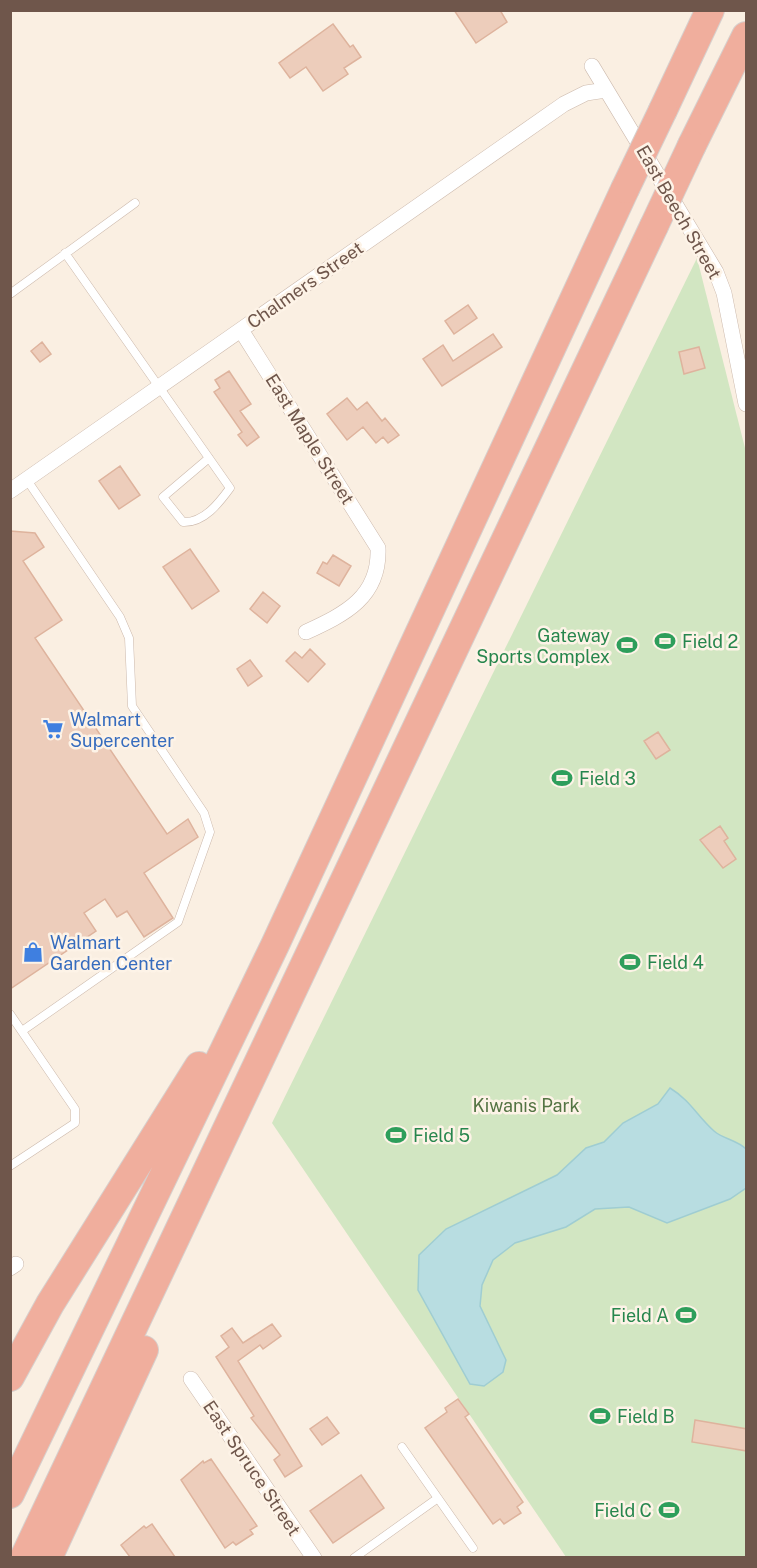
<svg xmlns="http://www.w3.org/2000/svg" width="757" height="1568" font-family="'Public Sans',sans-serif">
  <rect width="100%" height="100%" fill="#faefe2"/>
  <path fill="#d2e6c2" d="M697,258L746,452V1557H566L272,1123Z"/>
  <path fill="#b8dde1" stroke="#9fcdd2" stroke-width="1.5" d="M670,1088C691,1101 697,1116 714,1131C723,1139 737,1140 746,1149V1188L730,1199L667,1223L629,1207L595,1209L566,1227L515,1243L493,1260L482,1285L480,1306L506,1360L503,1372L484,1386L470,1384L418,1290L419,1255L446,1229L557,1175L586,1148L604,1142L623,1123L658,1104Z"/>
  <path fill="#edcdbb" stroke="#deb39d" stroke-width="1.5" d="M454,10H500L507,22L476,43Z
    M333,24L350,47L353,45L361,57L344,68L348,74L323,91L306,67L290,78L279,63Z
    M468,305L477,318L454,334L445,321Z
    M493,334L502,347L442,386L423,359L443,345L453,361Z
    M42,342L51,354L40,362L31,351Z
    M699,347L705,368L684,374L679,352Z
    M229,371L251,404L240,411L259,437L247,446L238,435L242,432L214,392L220,388L215,380Z
    M347,398L357,410L367,402L382,421L385,418L399,435L388,443L383,437L376,443L363,427L347,440L327,414Z
    M120,466L140,495L119,509L99,481Z
    M10,531L35,533L44,547L23,561L62,620L35,638L167,834L188,819L198,837L144,873L173,918L144,937L127,911L117,917L105,899L84,913L96,931L10,989Z
    M190,549L219,591L192,609L163,567Z
    M333,555L351,566L339,586L317,573L323,562L327,564Z
    M263,592L280,606L267,623L250,609Z
    M310,649L325,664L308,682L286,661L295,652L302,658Z
    M250,660L262,676L248,686L237,669Z
    M658,732L670,750L656,759L644,741Z
    M720,826L728,838L724,841L736,859L723,868L700,840Z
    M272,1324L281,1336L263,1349L260,1345L238,1361L302,1466L285,1477L274,1460L280,1455L251,1418L254,1416L216,1357L229,1347L221,1336L232,1328L243,1343Z
    M458,1399L469,1414L465,1417L523,1502L517,1507L521,1513L504,1524L500,1519L493,1524L425,1428L447,1412L445,1408Z
    M327,1417L339,1433L322,1445L310,1429Z
    M695,1420L747,1429V1451L692,1442Z
    M211,1459L257,1526L250,1530L253,1534L236,1545L233,1542L225,1548L181,1480L203,1461L204,1463Z
    M361,1475L384,1508L333,1543L310,1511Z
    M152,1524L175,1557H130L121,1545L144,1526L146,1528Z"/>
  <g fill="none" stroke-linecap="round" stroke-linejoin="round">
    <g stroke="#ccb9ac" stroke-width="9">
      <path id="service" d="M65,253L230,488C219,503 204,523 183,522L163,497L209,458
        M10,294L135,203
        M10,1014L75,1109V1123L10,1166
        M22,1031L178,922L210,832L204,813L132,706L129,638L120,617L27,480
        M402,1447L473,1548
        M354,1558L438,1498"/>
    </g>
    <g stroke="#ccb9ac" stroke-width="16">
      <path id="minor" d="M592,66L716,272L724,293L746,404
        M241,330L378,548C380,597 345,614 306,632
        M10,491L564,104L586,93L606,90
        M10,1268L16,1264
        M191,1379L314,1558"/>
    </g>
    <g stroke="#d7d0cd" stroke-width="30">
      <path id="motorway" d="M663,110L710,10
        M692,145L746,36
        M10,1377L50,1304L199,1066
        M10,1494L275,945L625,189
        M24,1558L654,226
        M48,1558L144,1350"/>
    </g>
    <use href="#service" stroke="#fff" stroke-width="8"/>
    <use href="#minor" stroke="#fff" stroke-width="15"/>
    <use href="#motorway" stroke="#f0ae9d" stroke-width="28"/>
    <g stroke="#d7d0cd" stroke-width="30" stroke-linecap="butt">
      <path id="motorway-bridge" d="M625,189L663,110
        M654,226L692,145"/>
    </g>
    <use href="#motorway-bridge" stroke="#f0ae9d" stroke-width="28"/>
  </g>
  <defs>
    <g id="stadium-bare" transform="scale(1.62)"><path d="M0-5a6.5 5 0 1 0 0 10a6.5 5 0 1 0 0-10ZM-3.5-1.8h7v3.6h-7Z" fill="#2e9e5b" stroke="#fdf3e7" stroke-width="2.5" paint-order="stroke"/></g>
    <g id="supermarket-bare" transform="scale(1.62)"><path d="M-6-5.5h2.5l.6 2H6L4.5 2H-2.5L-4.4-4H-6ZM-1.5 3.2a1.3 1.3 0 1 0 .1 0ZM3 3.2a1.3 1.3 0 1 0 .1 0Z" fill="#3f7fe0" stroke="#fdf3e7" stroke-width="2.5" paint-order="stroke"/></g>
    <g id="shop-bare" transform="scale(1.62)"><path d="M-5-2.5h2.3a2.7 3.5 0 0 1 5.4 0H5L5.5 6h-11ZM-1.5-2.5h3a1.5 2.3 0 0 0-3 0Z" fill="#3f7fe0" stroke="#fdf3e7" stroke-width="2.5" paint-order="stroke"/></g>
  </defs>
  <g fill-rule="evenodd">
    <use href="#stadium-bare" x="665" y="641"/>
    <use href="#stadium-bare" x="627" y="645"/>
    <use href="#supermarket-bare" x="53" y="729"/>
    <use href="#stadium-bare" x="562" y="778"/>
    <use href="#shop-bare" x="33" y="952"/>
    <use href="#stadium-bare" x="630" y="962"/>
    <use href="#stadium-bare" x="396" y="1135"/>
    <use href="#stadium-bare" x="686" y="1315"/>
    <use href="#stadium-bare" x="600" y="1416"/>
    <use href="#stadium-bare" x="669" y="1510"/>
  </g>
  <g text-anchor="middle" dominant-baseline="central" stroke-width="5" stroke-linejoin="round" paint-order="stroke">
    <g font-size="18" fill="#6f564b" stroke="#fdf3e7">
      <text transform="translate(679 212) rotate(60)">East Beech Street</text>
      <text transform="translate(305 285) rotate(-35)">Chalmers Street</text>
      <text transform="translate(310 439) rotate(58)">East Maple Street</text>
      <text transform="translate(252 1468) rotate(56)">East Spruce Street</text>
    </g>
    <g font-size="18" fill="#27864d" stroke="#fdf3e7" text-anchor="start">
      <text x="610" y="635" text-anchor="end">Gateway<tspan x="610" dy="21">Sports Complex</tspan></text>
      <text x="682" y="641">Field 2</text>
      <text x="579" y="778">Field 3</text>
      <text x="647" y="962">Field 4</text>
      <text x="413" y="1135">Field 5</text>
      <text x="669" y="1315" text-anchor="end">Field A</text>
      <text x="617" y="1416">Field B</text>
      <text x="652" y="1510" text-anchor="end">Field C</text>
    </g>
    <g font-size="18" fill="#366cbe" stroke="#fdf3e7" text-anchor="start">
      <text x="70" y="719">Walmart<tspan x="70" dy="21">Supercenter</tspan></text>
      <text x="50" y="942">Walmart<tspan x="50" dy="21">Garden Center</tspan></text>
    </g>
    <g font-size="18" fill="#547443" stroke="#fdf3e7">
      <text x="526" y="1105">Kiwanis Park</text>
    </g>
  </g>
  <rect width="757" height="1568" fill="none" stroke="#6f564b" stroke-width="24"/>
</svg>
